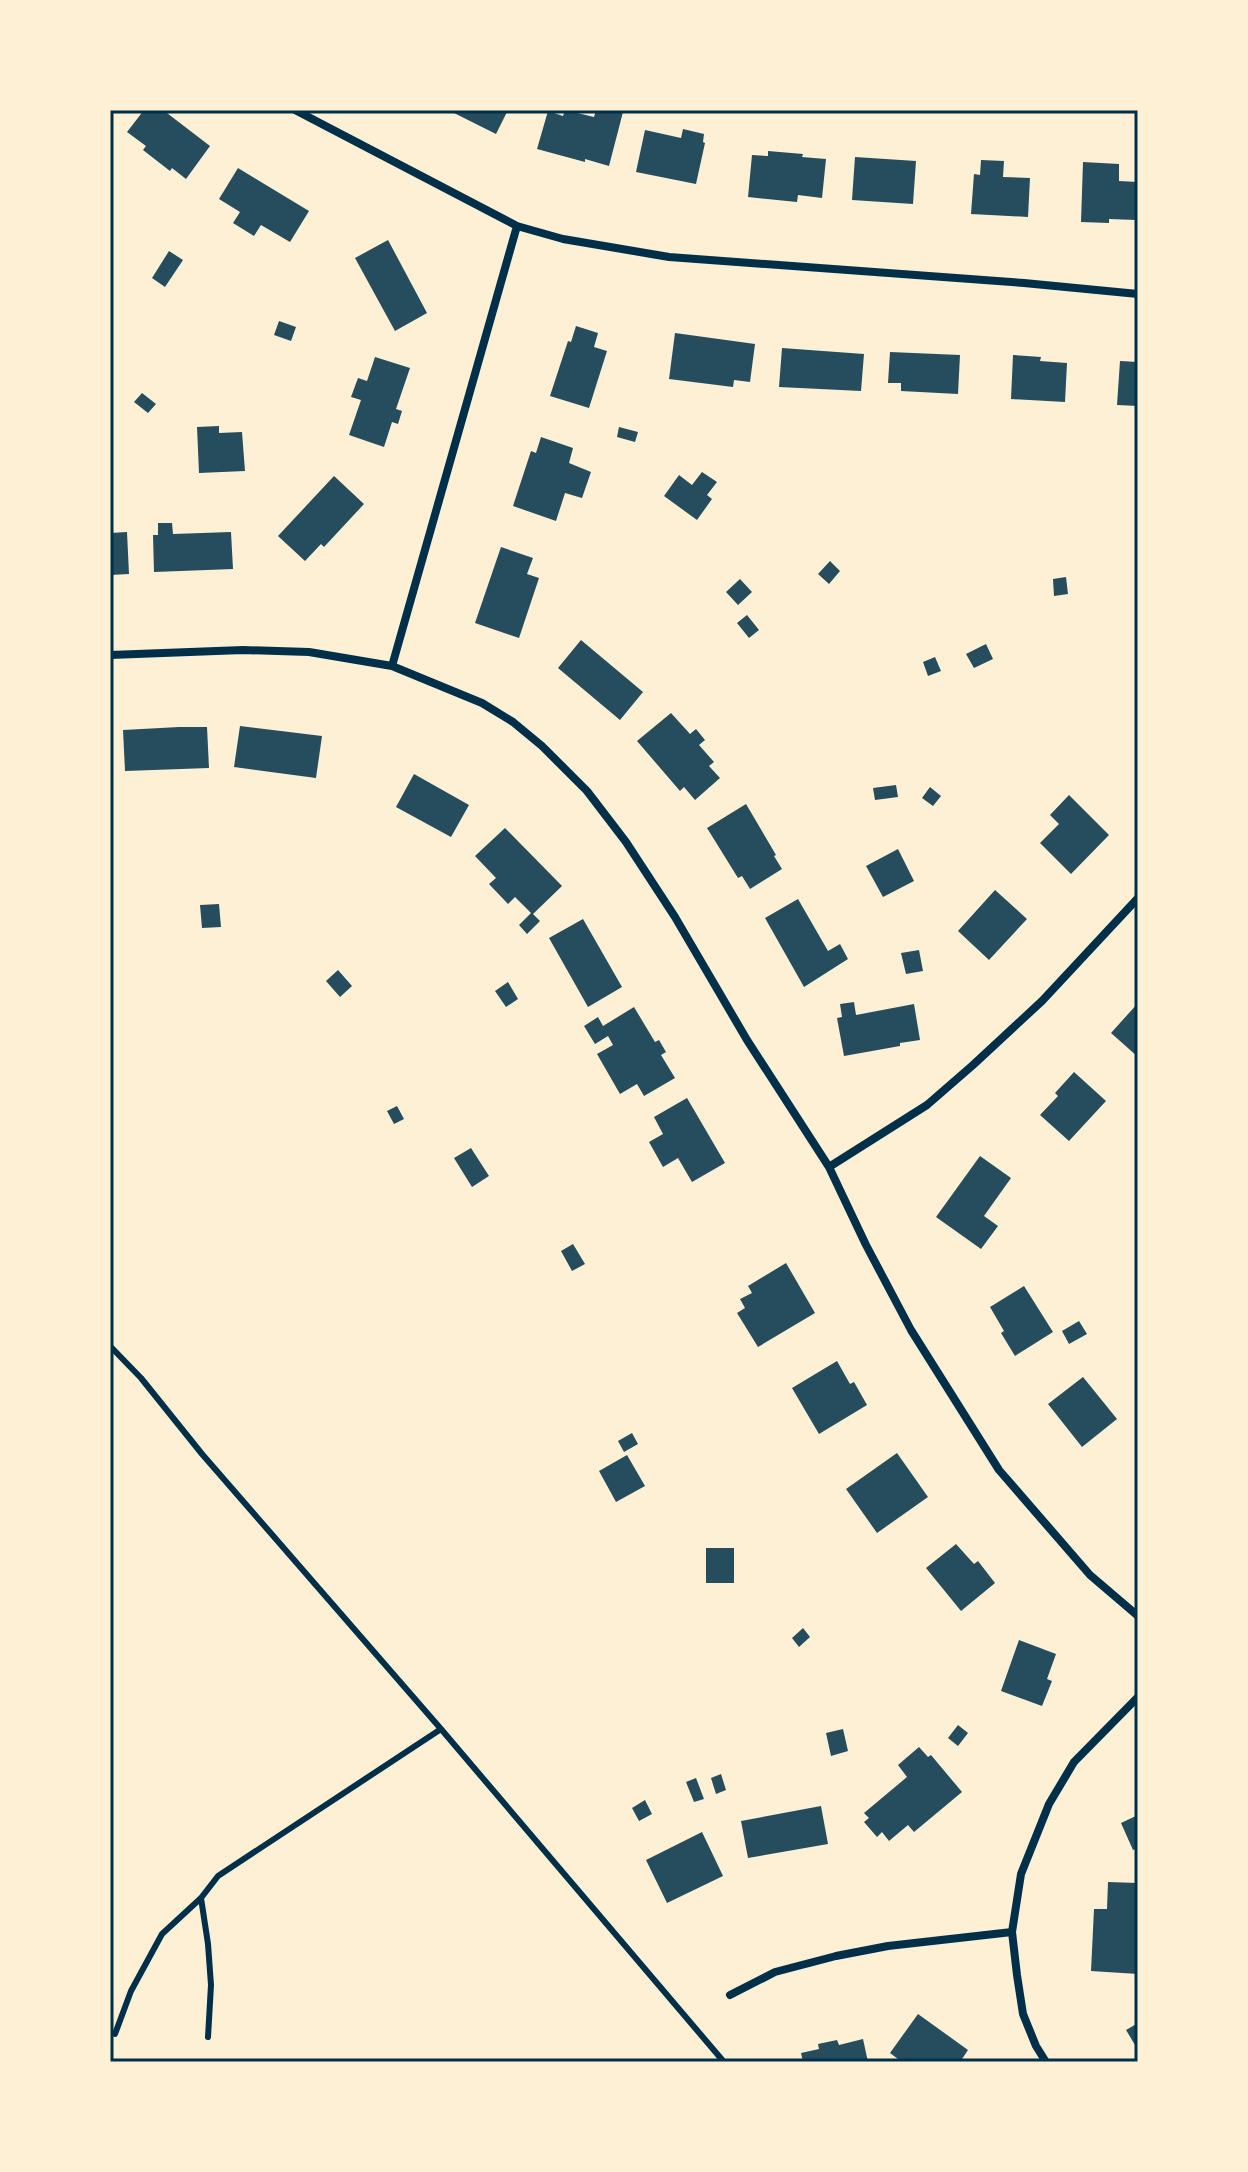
<svg xmlns="http://www.w3.org/2000/svg" width="1248" height="2172" font-family="Raleway,sans-serif">
  <rect width="100%" height="100%" fill="#fdf0d5"/>
  <path fill="#264d5e" d="M144,110H163L210,146L186,179L172,168L170,171L143,150L146,146L127,132Z
    M453,110H508L496,134L452,112Z
    M565,110L594,117L596,110H614L623,112L609,166L585,159V162L537,149L548,111L563,116Z
    M683,129L704,134L703,142L705,143L696,184L636,172L645,130L681,138Z
    M768,151L803,154L802,157L826,159L822,198L798,195L797,202L748,197L752,155L768,156Z
    M855,157L916,161L913,204L852,200Z
    M981,160L1004,161L1003,177L1030,178L1028,217L971,214L974,174L980,175Z
    M1083,162L1119,164V181L1138,182L1136,220L1109,219V223L1081,222Z
    M238,168L309,211L290,242L261,225L254,236L233,223L240,212L219,199Z
    M388,240L427,313L395,331L355,258Z
    M169,251L183,260L165,287L152,278Z
    M279,321L296,327L291,341L274,335Z
    M576,326L598,333L594,347L607,351L589,408L550,396L568,341L571,342Z
    M675,333L755,344L750,382L734,380L733,387L669,379Z
    M782,348L864,354L861,391L779,387Z
    M890,352L960,355L958,394L901,391V383H888Z
    M1013,355L1041,357L1040,361L1067,363L1065,402L1011,399Z
    M375,357L410,368L396,409L402,411L398,424L392,422L384,447L349,435L361,400L351,397L358,378L367,381Z
    M1120,361L1138,362V406L1117,405Z
    M142,393L156,404L148,413L134,402Z
    M219,426V433L242,432L245,471L199,473L197,427Z
    M619,427L638,432L635,442L617,437Z
    M541,437L573,448L569,463L591,472L582,498L565,493L556,521L513,506L531,451L536,453Z
    M702,472L717,482L707,495L712,499L697,520L664,496L679,475L692,485Z
    M334,476L364,504L324,547L321,544L305,561L278,536Z
    M158,523H172L173,534L231,532L233,569L154,572L153,535H158Z
    M127,532L129,574L110,575V533Z
    M501,547L533,558L527,574L539,578L519,638L475,623Z
    M830,561L840,571L829,584L818,574Z
    M1066,577L1068,594L1054,596L1053,579Z
    M740,579L752,592L738,605L726,592Z
    M747,615L759,630L749,638L737,623Z
    M581,640L643,692L620,720L558,668Z
    M986,644L993,659L974,668L966,654Z
    M935,657L941,671L928,676L923,662Z
    M671,713L690,734L696,729L705,740L699,745L714,762L709,766L720,778L695,800L684,787L680,791L637,741Z
    M240,726L322,736L316,778L234,767Z
    M179,727H207L209,768L125,771L123,730Z
    M414,774L469,805L451,837L396,807Z
    M896,785L898,797L875,800L873,788Z
    M930,787L941,796L933,806L922,798Z
    M1069,795L1109,835L1071,874L1040,843L1059,824L1050,815Z
    M746,804L776,855L774,856L782,869L750,889L742,876L738,878L707,828Z
    M505,828L562,886L533,914L540,921L527,934L519,925L531,913L515,897L508,904L489,884L496,878L475,856Z
    M898,849L914,881L883,897L866,866Z
    M995,890L1027,919L989,960L958,931Z
    M798,899L828,951L840,944L848,959L804,987L765,918Z
    M219,904L221,927L202,928L200,905Z
    M583,919L622,987L588,1007L549,938Z
    M919,950L923,971L906,974L901,953Z
    M338,970L352,986L340,997L326,981Z
    M508,982L518,999L506,1007L495,991Z
    M854,1002L856,1015L914,1004L920,1040L900,1043V1046L844,1056L837,1018L842,1017L840,1004Z
    M1138,1003V1057L1111,1033Z
    M634,1007L655,1042L659,1040L666,1052L661,1055L675,1078L644,1096L637,1084L620,1094L597,1054L613,1045L608,1036L595,1044L584,1026L598,1017L603,1026Z
    M1074,1072L1106,1101L1069,1141L1040,1115L1058,1096L1055,1093Z
    M687,1098L725,1163L692,1182L678,1158L663,1167L649,1142L663,1134L654,1117Z
    M397,1106L404,1119L394,1124L387,1111Z
    M471,1148L489,1176L472,1187L454,1158Z
    M980,1156L1011,1178L984,1216L998,1226L981,1249L936,1217Z
    M573,1244L585,1264L572,1271L561,1251Z
    M786,1263L815,1313L758,1347L737,1313L745,1308L740,1299L752,1293L748,1286Z
    M1024,1286L1053,1332L1015,1356L1001,1333L1004,1331L990,1307Z
    M1079,1321L1087,1334L1069,1344L1062,1331Z
    M837,1361L850,1384L854,1382L867,1405L819,1434L792,1388Z
    M1083,1377L1117,1419L1082,1447L1048,1404Z
    M632,1433L638,1444L624,1452L618,1441Z
    M897,1453L928,1497L877,1533L846,1489Z
    M627,1455L645,1486L616,1502L599,1471Z
    M956,1544L974,1564L978,1561L995,1583L961,1611L926,1568Z
    M706,1548H734V1583H706Z
    M803,1628L810,1637L799,1647L792,1638Z
    M1019,1640L1056,1654L1047,1679L1052,1681L1042,1706L1001,1691Z
    M958,1725L968,1733L958,1746L948,1738Z
    M843,1729L848,1751L831,1756L826,1733Z
    M919,1747L928,1757L931,1755L962,1792L914,1832L908,1825L889,1841L882,1832L877,1837L864,1822L869,1818L864,1813L907,1777L898,1765Z
    M721,1774L726,1790L716,1794L711,1778Z
    M696,1778L704,1799L694,1802L686,1782Z
    M645,1800L652,1814L639,1821L632,1808Z
    M821,1806L828,1844L748,1858L741,1821Z
    M1138,1815V1848L1133,1850L1121,1823Z
    M702,1832L723,1876L667,1903L646,1860Z
    M1108,1882L1138,1883V1974L1091,1971L1094,1909H1107Z
    M918,2014L968,2050L960,2062H902L890,2053Z
    M1138,2023V2050L1126,2030Z
    M863,2039L868,2062H803L801,2053L819,2049L818,2044L837,2040L839,2045Z"/>
  <g fill="none" stroke-linecap="round" stroke-linejoin="round">
    <path stroke="#003049" stroke-width="6" d="M110,1346L141,1378L202,1454L441,1729L724,2062
      M201,1898L208,1944L211,1985L208,2037
      M115,2034L131,1991L162,1934L201,1898L218,1876L441,1729"/>
    <path stroke="#003049" stroke-width="8" d="M295,110L517,226L563,239L669,257L1024,283L1138,294
      M110,655L243,650L309,652L392,666L482,703L513,722L542,746L587,791L626,842L675,917L747,1040L829,1167L866,1245L911,1330L999,1470L1090,1575L1138,1616
      M392,666L517,226
      M829,1167L927,1105L973,1065L1042,1001L1138,898
      M730,1995L775,1972L836,1956L888,1946L1012,1932
      M1046,2062L1036,2046L1023,2014L1017,1975L1012,1932L1021,1874L1049,1804L1074,1762L1138,1697"/>
  </g>
  <rect width="1248" height="2172" fill="none" stroke="#fdf0d5" stroke-width="224"/>
  <rect x="112" y="112" width="1024" height="1948" fill="none" stroke="#003049" stroke-width="3"/>
</svg>
